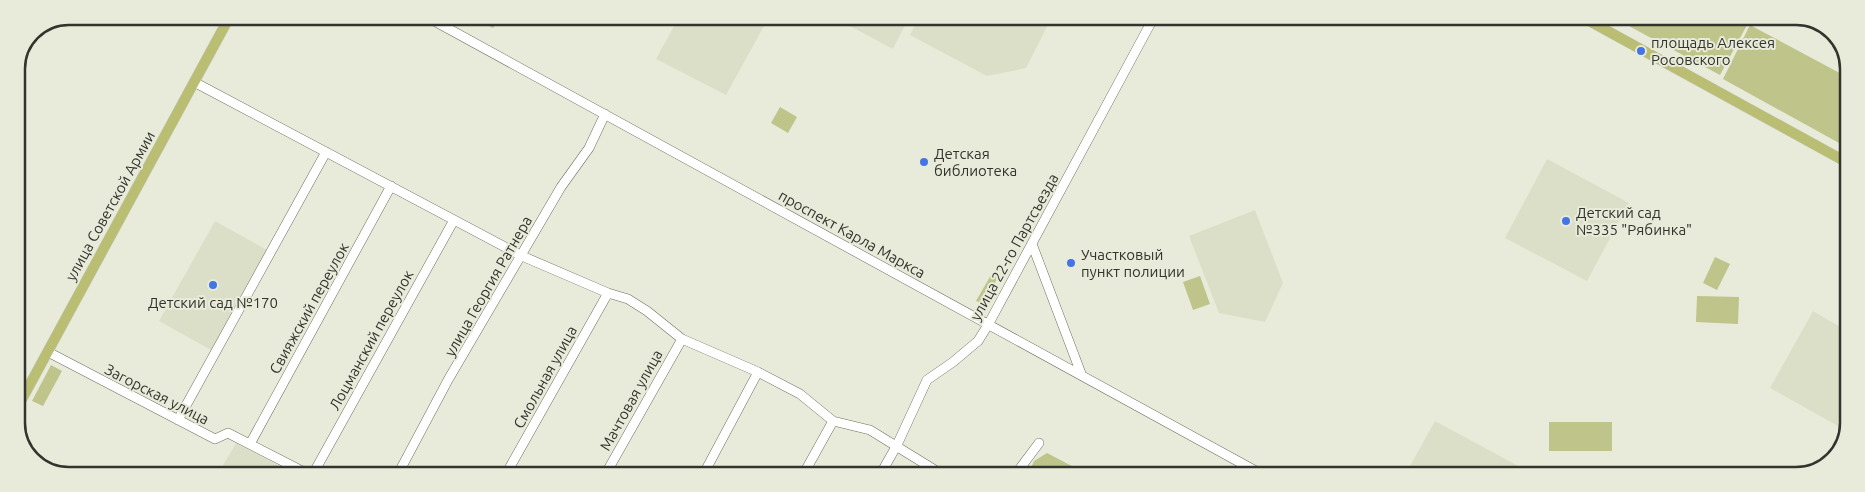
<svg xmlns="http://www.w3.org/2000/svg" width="1865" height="492" font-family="Ubuntu,sans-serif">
  <rect width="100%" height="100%" fill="#e9ebda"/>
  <path fill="#dcdfc8" d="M679,17H769L726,95L656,59Z
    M833,17H909L893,49Z
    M919,17H1052L1026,68L987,76L910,35Z
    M1547,159L1629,203L1587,281L1505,238Z
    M1255,210L1283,283L1265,322L1219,313L1189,236Z
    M215,221L267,250L211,350L159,321Z
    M1813,311L1847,331V431L1770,388Z
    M1435,421L1535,475H1405Z
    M236,443L295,474H218Z"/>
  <path fill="#bec48a" d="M472,17H500L493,28Z
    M1614,18H1734L1747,25L1720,75Z
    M1750,25L1849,78L1848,148L1723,79Z
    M780,107L797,117L788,133L771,123Z
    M1715,257L1730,264L1717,290L1703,283Z
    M994,273L997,274C997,284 988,297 981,303L976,301L991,275Z
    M1200,276L1210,304L1193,310L1183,282Z
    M1697,296L1739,297L1738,324L1696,322Z
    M51,365L62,371L43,406L32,401Z
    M1549,422H1612V451H1549Z
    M1047,453L1089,475H1040L1030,470L1034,461Z"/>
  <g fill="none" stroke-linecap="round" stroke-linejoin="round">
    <g stroke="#6e7062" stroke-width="10">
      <path id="minor" d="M427,17L1263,475
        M194,82L522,256L608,293L628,299L647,311L682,339L758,372L800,394L833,421L870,430L943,475
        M1032,244L1082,376
        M48,352L215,439L228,433L308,474
        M178,420L326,152
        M250,444L391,186
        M313,474L454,220
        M398,474L448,380L561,187L589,148L605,114
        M506,474L608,293
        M605,475L682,339
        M703,475L758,372
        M803,475L833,421
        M880,475L897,445L927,380L953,362L978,341L988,325L1154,17
        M1015,475L1039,443"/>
    </g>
    <g stroke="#cececd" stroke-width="11">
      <path id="major" d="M1584,18L1848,163
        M16,410L230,16"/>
    </g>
    <use href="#minor" stroke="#fff" stroke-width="9"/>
    <use href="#major" stroke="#babe73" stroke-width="10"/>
  </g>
  <g fill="#4474e5" stroke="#e9ebda" stroke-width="2">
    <circle cx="1641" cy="51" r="5"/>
    <circle cx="924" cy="162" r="5"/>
    <circle cx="1566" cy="221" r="5"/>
    <circle cx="1071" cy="263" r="5"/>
    <circle cx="213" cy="285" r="5"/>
  </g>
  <g text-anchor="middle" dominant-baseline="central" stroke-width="4" stroke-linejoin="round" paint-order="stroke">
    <g font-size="15" fill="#34342e" stroke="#e9ebda" text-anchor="start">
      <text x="1651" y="42">площадь Алексея<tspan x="1651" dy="17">Росовского</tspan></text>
      <text x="934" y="153">Детская<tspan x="934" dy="17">библиотека</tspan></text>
      <text x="1576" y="212">Детский сад<tspan x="1576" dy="17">№335 "Рябинка"</tspan></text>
      <text x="1081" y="254">Участковый<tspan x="1081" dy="17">пункт полиции</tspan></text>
      <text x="213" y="302" text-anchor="middle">Детский сад №170</text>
    </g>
    <g font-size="15" fill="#34342e" stroke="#e9ebda">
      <text transform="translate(110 206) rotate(-61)">улица Советской Армии</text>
      <text transform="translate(852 234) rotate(29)">проспект Карла Маркса</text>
      <text transform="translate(1014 247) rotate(-61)">улица 22-го Партсъезда</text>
      <text transform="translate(488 286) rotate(-60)">улица Георгия Ратнера</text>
      <text transform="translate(309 308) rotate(-61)">Свияжский переулок</text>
      <text transform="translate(371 340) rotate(-61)">Лоцманский переулок</text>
      <text transform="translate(545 377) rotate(-61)">Смольная улица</text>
      <text transform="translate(157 394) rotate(27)">Загорская улица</text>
      <text transform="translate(631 400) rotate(-61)">Мачтовая улица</text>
    </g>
  </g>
  <path d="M0 0H1865V492H0ZM69 25H1796A44 44 0 0 1 1840 69V423A44 44 0 0 1 1796 467H69A44 44 0 0 1 25 423V69A44 44 0 0 1 69 25Z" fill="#e9ebda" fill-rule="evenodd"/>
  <path fill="none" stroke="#34342e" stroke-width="2.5" d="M69 25H1796A44 44 0 0 1 1840 69V423A44 44 0 0 1 1796 467H69A44 44 0 0 1 25 423V69A44 44 0 0 1 69 25Z"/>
</svg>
